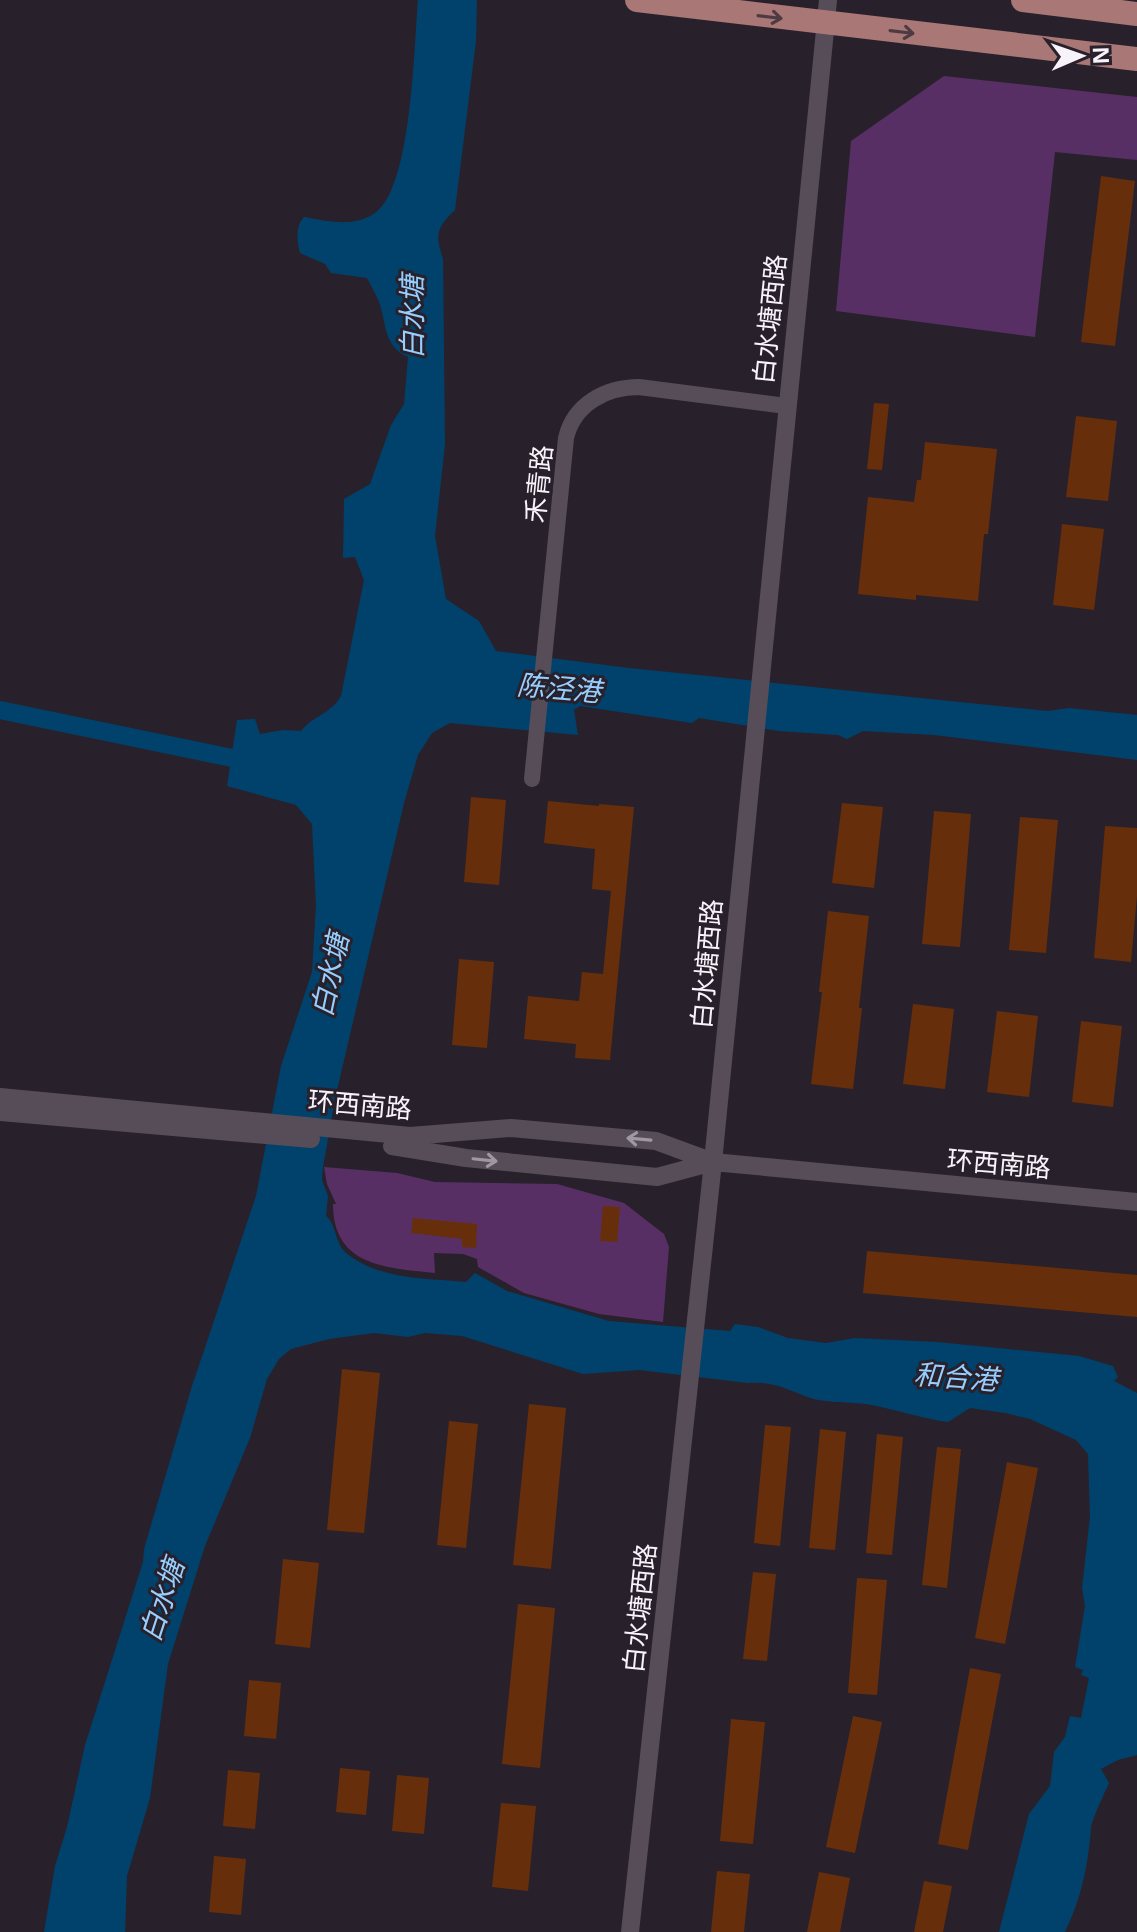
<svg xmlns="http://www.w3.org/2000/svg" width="1137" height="1932" font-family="'Open Sans','Noto Sans SC',sans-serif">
  <rect width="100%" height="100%" fill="#28212b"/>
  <path fill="#582f65" d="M944,76L1137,97V160L1055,152L1035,337L836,311L851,141Z
    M324,1167L397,1173L435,1182L557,1184L624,1203L664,1234L669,1247L663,1322L599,1314L524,1293L478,1267L477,1259L463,1254L434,1253L435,1273C386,1268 333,1266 333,1204H336L327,1184Z"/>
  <path fill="#00426c" d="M418,0H477L476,41L455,210C436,228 435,235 443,259L445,444L435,536L446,599L479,621L496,651L629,668L1048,711L1069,708L1137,715V760L934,735L863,731L847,739L838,735L779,731L699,718L692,723L580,706L574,710L578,735L450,723L432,733L418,755L404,803L335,1099L323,1167L322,1180L328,1196L326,1216C337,1225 334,1242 346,1253C379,1280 426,1278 466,1282L475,1273L507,1291L609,1321L730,1331L735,1324L758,1327L788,1338L826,1343L855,1338L937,1342L1079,1356L1113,1366L1118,1377L1114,1381L1137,1393V1755L1118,1760L1101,1769L1109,1783C1105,1792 1091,1821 1091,1829C1088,1866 1081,1899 1065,1932H999L1029,1814L1050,1786L1054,1752L1065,1737L1070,1716L1081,1718L1089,1678L1081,1675L1083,1670L1075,1667L1085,1606L1082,1588L1090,1517L1088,1454L1076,1440L1030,1419L1005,1413L970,1408L948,1422C925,1419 904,1412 881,1407C863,1402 845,1403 826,1401C798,1398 782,1380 748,1383L639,1370L583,1374L462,1336L425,1333L408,1337L374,1333L329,1339L291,1349L279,1359L267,1379L250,1438L205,1546L168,1664L150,1798L127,1876L125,1932H44L55,1866L67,1827L85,1745L143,1562L144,1549L192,1386L256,1196L281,1066L312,972L316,905L312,824L296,805L227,786L237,720L255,719L260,734L283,730L301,731C314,715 331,714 341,696L364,580L355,557L343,558L344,499L370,484L391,425L404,404L408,357C383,346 387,324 379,302C376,294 371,286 367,278L331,273L325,264L300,253C297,242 295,226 304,217C328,221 353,228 375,213C412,188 414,44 418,0Z"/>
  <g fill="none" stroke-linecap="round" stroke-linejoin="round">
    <path stroke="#00426c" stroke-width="18" d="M0,710L256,763"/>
  </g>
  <path fill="#672e0b" d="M1101,176L1135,181L1115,346L1081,342Z
    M874,403L889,404L882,470L867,469Z
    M1076,416L1117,421L1108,501L1066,497Z
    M925,442L997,449L988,534H984L978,601L916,595V600L858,594L868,497L914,502L917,480H921Z
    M1062,524L1104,529L1094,610L1053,605Z
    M471,797L506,800L499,885L464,882Z
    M548,801L599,806V804L634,807L610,1060L575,1058L576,1044L524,1039L528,996L579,1001L582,972L603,974L611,891L592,889L595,849L544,843Z
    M842,803L883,807L874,888L832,883Z
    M934,811L971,814L960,947L922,944Z
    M1020,817L1058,820L1046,953L1009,950Z
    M1105,826L1137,828V896L1131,962L1094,958Z
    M828,911L869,916L859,1008H862L853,1089L811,1084L822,992H819Z
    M459,959L494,962L487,1048L452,1045Z
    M913,1004L954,1009L945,1089L903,1084Z
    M997,1011L1038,1016L1029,1097L987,1092Z
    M1081,1021L1122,1026L1113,1107L1072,1102Z
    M603,1206L620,1207L617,1242L600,1241Z
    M413,1218L477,1224L476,1248L462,1247V1239L411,1233Z
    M867,1251L1137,1275V1317L863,1293Z
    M342,1369L380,1373L364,1533L327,1530Z
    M529,1404L566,1408L551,1569L513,1565Z
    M449,1421L478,1424L466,1548L437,1545Z
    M765,1425L791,1427L780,1546L754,1543Z
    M820,1429L846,1432L835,1550L809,1548Z
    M877,1434L903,1437L892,1555L866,1553Z
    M937,1447L961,1449L947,1588L922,1585Z
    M1007,1462L1038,1468L1005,1644L975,1638Z
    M283,1559L319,1563L310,1648L275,1644Z
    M753,1572L776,1574L767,1661L743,1659Z
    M857,1578L887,1580L877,1695L848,1693Z
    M518,1604L555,1608L540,1768L502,1764Z
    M970,1668L1001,1674L968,1850L938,1844Z
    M249,1680L281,1683L276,1739L244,1736Z
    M853,1716L882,1722L855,1853L826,1847Z
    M731,1719L765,1722L753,1844L720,1841Z
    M340,1768L370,1771L366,1815L336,1812Z
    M228,1770L260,1773L255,1829L223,1826Z
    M397,1775L429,1778L424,1834L392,1831Z
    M501,1803L536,1806L528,1891L492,1887Z
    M214,1856L246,1859L241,1915L209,1912Z
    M717,1871L750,1874L744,1932H711Z
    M819,1872L850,1878L840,1932H807Z
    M924,1881L952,1886L943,1932H914Z"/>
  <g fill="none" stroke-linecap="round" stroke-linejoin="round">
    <path stroke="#564d59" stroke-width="16" d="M532,779L566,438C574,404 606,387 639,387L786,406"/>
    <path stroke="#564d59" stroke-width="18" d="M0,1097L410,1136L511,1128L656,1141L713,1162L1137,1202
      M0,1112L311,1139
      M392,1146L466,1158L657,1177L713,1162
      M630,1932L713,1162L828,0"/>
    <path stroke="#a87776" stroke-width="24" d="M637,0L1137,59
      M1023,0L1137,14"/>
  </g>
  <defs><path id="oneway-shaft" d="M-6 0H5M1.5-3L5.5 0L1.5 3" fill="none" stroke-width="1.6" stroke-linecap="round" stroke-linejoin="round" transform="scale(2)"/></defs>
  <g stroke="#4e3b42">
    <use href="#oneway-shaft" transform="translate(770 17) rotate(7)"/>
    <use href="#oneway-shaft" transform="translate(902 32) rotate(7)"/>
  </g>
  <g stroke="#9f98a1">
    <use href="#oneway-shaft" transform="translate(639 1139) rotate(-175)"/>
    <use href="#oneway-shaft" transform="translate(485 1160) rotate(6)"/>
  </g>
  <g text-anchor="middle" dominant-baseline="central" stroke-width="6" stroke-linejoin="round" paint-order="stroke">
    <g font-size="26" fill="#f8f3fa" stroke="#28212b">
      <text transform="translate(769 319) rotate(-84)">白水塘西路</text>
      <text transform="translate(538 484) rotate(-84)">禾青路</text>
      <text transform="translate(706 964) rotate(-85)">白水塘西路</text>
      <text transform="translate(360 1104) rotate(5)">环西南路</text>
      <text transform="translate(999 1163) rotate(5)">环西南路</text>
      <text transform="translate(639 1608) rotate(-84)">白水塘西路</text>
    </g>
    <g font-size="28" font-style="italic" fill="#97cefd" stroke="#28212b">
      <text transform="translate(411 317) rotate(-90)">白水塘</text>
      <text transform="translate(559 687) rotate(5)">陈泾港</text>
      <text transform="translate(329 975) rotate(-78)">白水塘</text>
      <text transform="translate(956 1376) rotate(4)">和合港</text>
      <text transform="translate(161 1600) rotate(-72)">白水塘</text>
    </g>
  </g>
  <g transform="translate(1081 56) rotate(88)" stroke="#28212b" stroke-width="6" paint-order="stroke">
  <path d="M0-6L14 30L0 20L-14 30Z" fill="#f8f3fa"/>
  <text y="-12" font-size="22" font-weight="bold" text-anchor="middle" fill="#f8f3fa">N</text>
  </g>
</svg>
